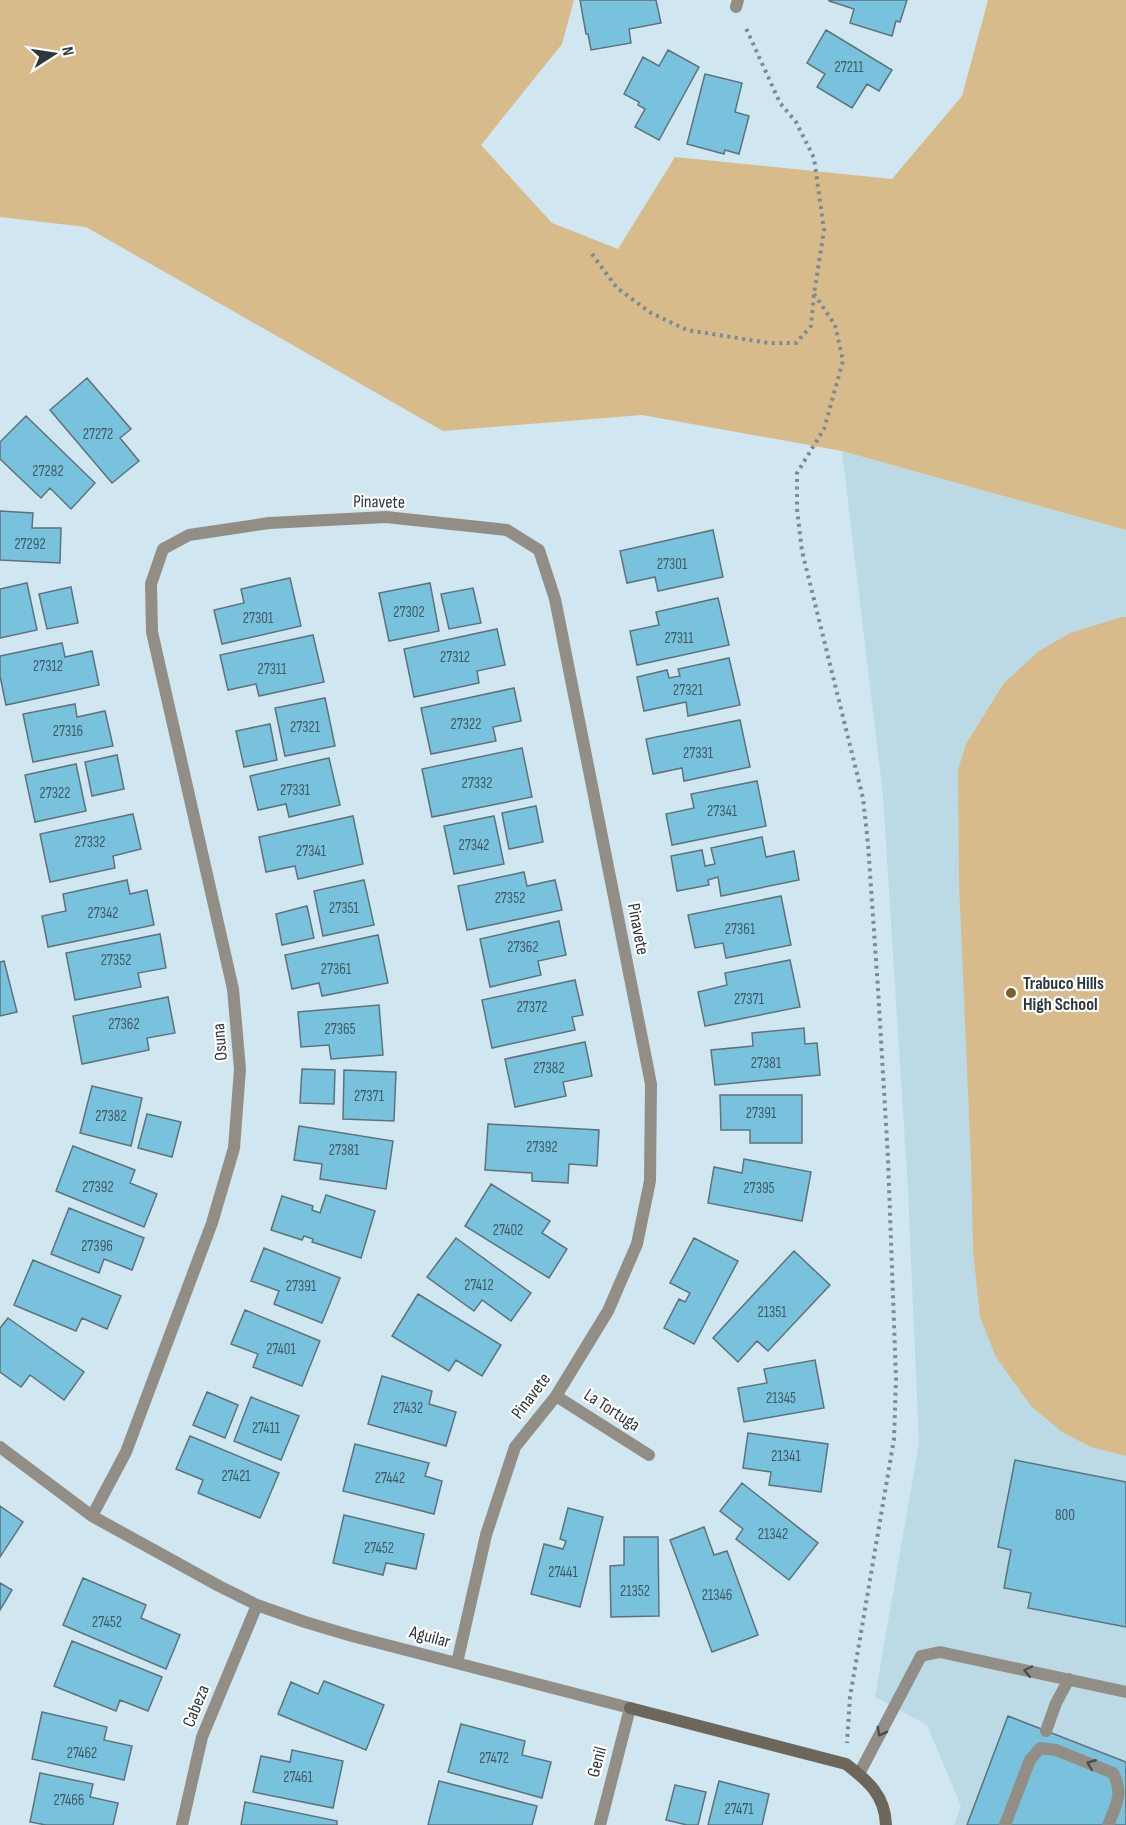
<svg xmlns="http://www.w3.org/2000/svg" width="1126" height="1825" font-family="'Sofia Sans Condensed',sans-serif">
  <rect width="100%" height="100%" fill="#d0e6f0"/>
  <path fill="#bbdae6" d="M842,451L1126,530V1825H954L961,1806L927,1725L875,1697L919,1443L908,1190L883,795Z"/>
  <path fill="#d7bb8a" d="M0,0H574L562,44L481,145L552,223L618,249L675,157L892,179L962,96L988,0H1126V530L842,451L642,415L443,431L86,227L0,217Z
    M1122,617H1126V1456L1091,1447L1062,1432L1031,1406L996,1357L980,1317L973,1250L971,1161L959,883L958,770L966,744L1004,683L1039,651L1070,633Z"/>
  <path fill="#79c2de" stroke="#5e727b" stroke-width="1.5" d="M580,0H656L661,23L629,29L631,43L591,50L588,34H586Z
    M829,0H907L900,22L896,21L892,36L850,23L854,9L829,1Z
    M826,30L892,70L879,91L867,84L852,108L817,87L825,74L807,63Z
    M668,50L699,67L659,140L635,127L645,109L638,105L639,102L624,94L643,57L659,66Z
    M705,74L742,83L735,112L749,116L739,154L725,150L724,154L687,144Z
    M87,378L131,429L120,438L139,461L112,483L50,410Z
    M26,416L95,483L71,509L50,488L41,498L0,459V442Z
    M0,511L33,513L32,528H61L60,563L0,560Z
    M713,530L723,577L658,591L655,577L627,583L620,551Z
    M290,578L301,626L222,644L214,610L244,603L241,589Z
    M27,583L37,630L0,638V589Z
    M430,583L439,631L389,641L379,593Z
    M71,587L78,623L47,629L39,594Z
    M473,588L481,623L449,629L441,594Z
    M718,598L729,645L637,665L630,631L659,625L656,612Z
    M497,629L505,665L477,671L479,683L414,697L404,649Z
    M313,635L324,682L259,696L256,684L228,690L220,655Z
    M62,643L65,657L92,651L99,685L6,705L0,676V656Z
    M729,658L740,705L688,716L686,702L644,711L637,677L667,670L669,678L680,676L678,669Z
    M514,688L521,721L493,727L496,741L431,754L421,708Z
    M325,698L335,746L285,756L275,708Z
    M75,704L77,717L105,711L113,746L33,762L23,714Z
    M740,720L750,767L684,781L682,768L653,774L646,739Z
    M270,724L277,760L244,767L236,731Z
    M522,748L532,797L432,817L422,769Z
    M117,755L124,789L92,796L85,762Z
    M329,758L340,805L289,817L286,804L258,810L250,776Z
    M76,764L86,811L35,822L25,775Z
    M757,781L766,826L672,845L666,814L694,808L691,794Z
    M536,806L543,842L509,849L502,813Z
    M133,814L141,849L113,856L115,868L50,882L40,834Z
    M353,816L363,864L298,879L295,866L266,872L259,837Z
    M494,816L504,864L454,874L444,826Z
    M762,837L766,857L794,851L799,880L721,896L718,877L708,880L709,885L677,891L671,856L702,850L705,866L715,864L711,848Z
    M524,872L527,886L555,880L562,910L467,930L458,886Z
    M127,880L130,894L147,890L154,925L48,947L42,916L66,911L63,894Z
    M364,880L374,925L323,936L314,891Z
    M781,896L791,945L726,958L723,943L695,948L688,915Z
    M307,906L314,938L282,945L276,914Z
    M559,921L566,955L538,961L541,975L490,987L480,939Z
    M160,934L166,968L138,973L141,987L75,1000L66,953Z
    M378,935L388,983L322,996L319,983L292,989L285,955Z
    M790,960L800,1007L705,1026L698,992L727,985L725,973Z
    M4,961L17,1012L0,1016V962Z
    M575,980L583,1015L572,1017L575,1030L492,1048L482,1000Z
    M168,997L175,1033L147,1038L149,1050L82,1064L73,1016Z
    M379,1005L383,1055L331,1059L329,1045L301,1047L298,1012Z
    M804,1028L805,1044L817,1043L820,1075L715,1085L711,1050L753,1046L752,1033Z
    M585,1042L592,1076L563,1082L566,1096L515,1107L505,1059Z
    M302,1069L335,1070L334,1104L300,1103Z
    M344,1070L396,1072L394,1121L343,1119Z
    M92,1086L142,1098L131,1146L80,1133Z
    M720,1095H802V1143H750V1130H721Z
    M147,1114L181,1122L172,1157L138,1148Z
    M488,1124L599,1130L597,1166L569,1164L568,1183L532,1181V1173L485,1170Z
    M299,1126L393,1141L386,1189L320,1179L322,1164L294,1160Z
    M73,1146L135,1170L130,1183L157,1194L144,1227L56,1191Z
    M744,1159L811,1172L802,1221L708,1203L714,1167L742,1173Z
    M491,1184L550,1221L542,1233L567,1249L549,1278L465,1226Z
    M326,1195L375,1211L361,1258L312,1242L313,1239L304,1236L302,1240L271,1230L282,1196L313,1206L312,1210L320,1213Z
    M69,1208L144,1238L132,1270L104,1259L99,1273L51,1254Z
    M456,1238L531,1293L511,1321L482,1300L474,1311L427,1277Z
    M694,1238L738,1261L694,1344L664,1328L679,1299L685,1302L690,1293L670,1283Z
    M264,1248L340,1278L322,1323L274,1304L279,1291L251,1281Z
    M794,1251L830,1285L768,1351L757,1341L738,1362L713,1338Z
    M33,1260L121,1296L107,1329L82,1318L76,1331L14,1305Z
    M418,1294L501,1345L482,1376L456,1360L449,1371L392,1336Z
    M245,1310L320,1341L302,1386L253,1367L258,1354L231,1344Z
    M8,1318L84,1372L64,1400L30,1375L21,1387L0,1372V1328Z
    M815,1360L824,1408L744,1422L738,1388L767,1383L764,1369Z
    M382,1376L432,1391L429,1404L456,1412L446,1446L368,1424Z
    M207,1392L238,1405L225,1438L193,1425Z
    M251,1397L299,1416L281,1460L234,1441Z
    M748,1433L828,1444L821,1492L769,1485L771,1472L743,1468Z
    M190,1436L279,1473L260,1518L198,1493L203,1480L176,1469Z
    M355,1444L429,1463L425,1476L442,1481L434,1514L343,1491Z
    M1015,1460L1126,1482V1627L1028,1608L1031,1593L1004,1588L1011,1550L998,1547Z
    M742,1483L818,1543L789,1580L736,1539L743,1529L720,1511Z
    M0,1506L23,1522L0,1557Z
    M568,1508L603,1517L580,1607L531,1594L544,1544L563,1549L566,1541L560,1539Z
    M344,1515L424,1534L416,1569L386,1563L383,1575L333,1563Z
    M704,1527L714,1555L727,1551L758,1635L712,1652L670,1540Z
    M624,1537H658L659,1616L611,1617L610,1566L624,1565Z
    M83,1578L146,1605L141,1618L180,1635L166,1669L63,1625Z
    M0,1583L12,1590L0,1610Z
    M72,1641L162,1677L148,1711L120,1700L116,1711L54,1686Z
    M324,1681L384,1705L366,1750L278,1714L291,1682L318,1694Z
    M42,1712L107,1727L104,1740L132,1746L124,1780L32,1759Z
    M1008,1716L1126,1762V1825H967Z
    M461,1724L525,1741L522,1755L551,1762L542,1798L448,1772Z
    M292,1750L343,1761L333,1808L253,1792L261,1756L290,1762Z
    M40,1773L93,1784L90,1797L118,1803L113,1825H46L30,1822Z
    M439,1781L537,1806L532,1825H428Z
    M719,1781L769,1794L762,1825H708Z
    M675,1785L706,1792L698,1825H687L666,1820Z
    M245,1802L337,1821V1825H241Z"/>
  <g fill="none" stroke-linecap="round" stroke-linejoin="round">
    <path stroke="#7b8b91" stroke-width="4" stroke-dasharray="3 4.5" stroke-linecap="butt" d="M592,254L617,288L651,313L687,330L769,343H796L811,326L814,294L824,230L814,158L796,122L780,103L745,26
      M814,294L835,325L843,361L824,429L797,473V509L802,551L863,798L868,844L878,989L888,1158L896,1379L894,1439L850,1697L847,1743"/>
    <path stroke="#928e86" stroke-width="12" d="M1046,1731L1056,1703L1069,1679
      M859,1774L921,1656L940,1652L1126,1692
      M1005,1825L1030,1760L1040,1748L1056,1750L1113,1773C1124,1793 1116,1806 1108,1825"/>
    <path stroke="#928e86" stroke-width="12" d="M736,7L738,0
      M556,1396L649,1455
      M0,1447L92,1516L219,1586L257,1605L305,1622L352,1636L630,1708L600,1825
      M92,1516L126,1452L212,1223L234,1148L240,1069L233,989L152,632L151,584L163,549L189,535L269,523L386,517L507,530L539,550L555,599L651,1084L650,1181L637,1244L608,1311L556,1396L515,1447L486,1535L457,1663
      M182,1825L202,1737L257,1605"/>
    <path stroke="#6d665b" stroke-width="12" d="M630,1708L846,1764C868,1781 885,1795 886,1825"/>
  </g>
  <defs><path id="oneway-chevron" d="M-2-3.5L2.5 0L-2 3.5" fill="none" stroke-width="1.6" stroke-linecap="round" stroke-linejoin="round" transform="scale(1.5)"/></defs>
  <g stroke="#474d4e">
    <use href="#oneway-chevron" transform="translate(1028 1671) rotate(-168)"/>
    <use href="#oneway-chevron" transform="translate(881 1732) rotate(118)"/>
    <use href="#oneway-chevron" transform="translate(1091 1764) rotate(-158)"/>
  </g>
  <circle fill="#796031" stroke="#fff" stroke-width="2" cx="1011" cy="993" r="6"/>
  <g text-anchor="middle" dominant-baseline="central" stroke-width="4.5" stroke-linejoin="round" paint-order="stroke">
    <g font-size="15" fill="#415a64">
      <text x="849" y="67">27211</text>
      <text x="98" y="434">27272</text>
      <text x="48" y="471">27282</text>
      <text x="30" y="544">27292</text>
      <text x="672" y="564">27301</text>
      <text x="409" y="612">27302</text>
      <text x="258" y="618">27301</text>
      <text x="679" y="638">27311</text>
      <text x="455" y="657">27312</text>
      <text x="48" y="666">27312</text>
      <text x="272" y="669">27311</text>
      <text x="688" y="690">27321</text>
      <text x="466" y="724">27322</text>
      <text x="305" y="727">27321</text>
      <text x="68" y="731">27316</text>
      <text x="698" y="753">27331</text>
      <text x="477" y="783">27332</text>
      <text x="295" y="790">27331</text>
      <text x="55" y="793">27322</text>
      <text x="722" y="811">27341</text>
      <text x="90" y="842">27332</text>
      <text x="474" y="845">27342</text>
      <text x="311" y="851">27341</text>
      <text x="510" y="898">27352</text>
      <text x="344" y="908">27351</text>
      <text x="103" y="913">27342</text>
      <text x="740" y="929">27361</text>
      <text x="523" y="947">27362</text>
      <text x="116" y="960">27352</text>
      <text x="336" y="969">27361</text>
      <text x="749" y="999">27371</text>
      <text x="532" y="1007">27372</text>
      <text x="124" y="1024">27362</text>
      <text x="340" y="1029">27365</text>
      <text x="766" y="1063">27381</text>
      <text x="549" y="1068">27382</text>
      <text x="369" y="1096">27371</text>
      <text x="761" y="1113">27391</text>
      <text x="111" y="1116">27382</text>
      <text x="542" y="1147">27392</text>
      <text x="344" y="1150">27381</text>
      <text x="98" y="1187">27392</text>
      <text x="759" y="1188">27395</text>
      <text x="508" y="1230">27402</text>
      <text x="97" y="1246">27396</text>
      <text x="479" y="1285">27412</text>
      <text x="301" y="1286">27391</text>
      <text x="772" y="1312">21351</text>
      <text x="281" y="1349">27401</text>
      <text x="781" y="1398">21345</text>
      <text x="408" y="1408">27432</text>
      <text x="266" y="1428">27411</text>
      <text x="786" y="1456">21341</text>
      <text x="236" y="1476">27421</text>
      <text x="390" y="1478">27442</text>
      <text x="1065" y="1515">800</text>
      <text x="773" y="1534">21342</text>
      <text x="379" y="1548">27452</text>
      <text x="563" y="1572">27441</text>
      <text x="635" y="1591">21352</text>
      <text x="717" y="1595">21346</text>
      <text x="107" y="1622">27452</text>
      <text x="82" y="1753">27462</text>
      <text x="494" y="1758">27472</text>
      <text x="298" y="1777">27461</text>
      <text x="69" y="1800">27466</text>
      <text x="739" y="1809">27471</text>
    </g>
    <g font-size="18" fill="#2e373b" stroke="#fff">
      <text transform="translate(379 502) rotate(1)">Pinavete</text>
      <text transform="translate(638 929) rotate(79)">Pinavete</text>
      <text transform="translate(220 1042) rotate(-95)">Osuna</text>
      <text transform="translate(531 1396) rotate(-53)">Pinavete</text>
      <text transform="translate(612 1410) rotate(33)">La Tortuga</text>
      <text transform="translate(430 1637) rotate(15)">Aguilar</text>
      <text transform="translate(196 1706) rotate(-68)">Cabeza</text>
      <text transform="translate(597 1762) rotate(-75)">Genil</text>
    </g>
    <g font-size="18" font-weight="bold" fill="#2e373b" stroke="#fff" text-anchor="start">
      <text x="1023" y="983">Trabuco Hills<tspan x="1023" dy="21">High School</tspan></text>
    </g>
  </g>
  <g transform="translate(54 54) rotate(78)" stroke="#ffffff" stroke-width="4.5" paint-order="stroke">
  <path d="M0-4.5L10 22L0 15L-10 22Z" fill="#2e373b"/>
  <text y="-9" font-size="16" font-weight="bold" text-anchor="middle" fill="#2e373b">N</text>
  </g>
</svg>
